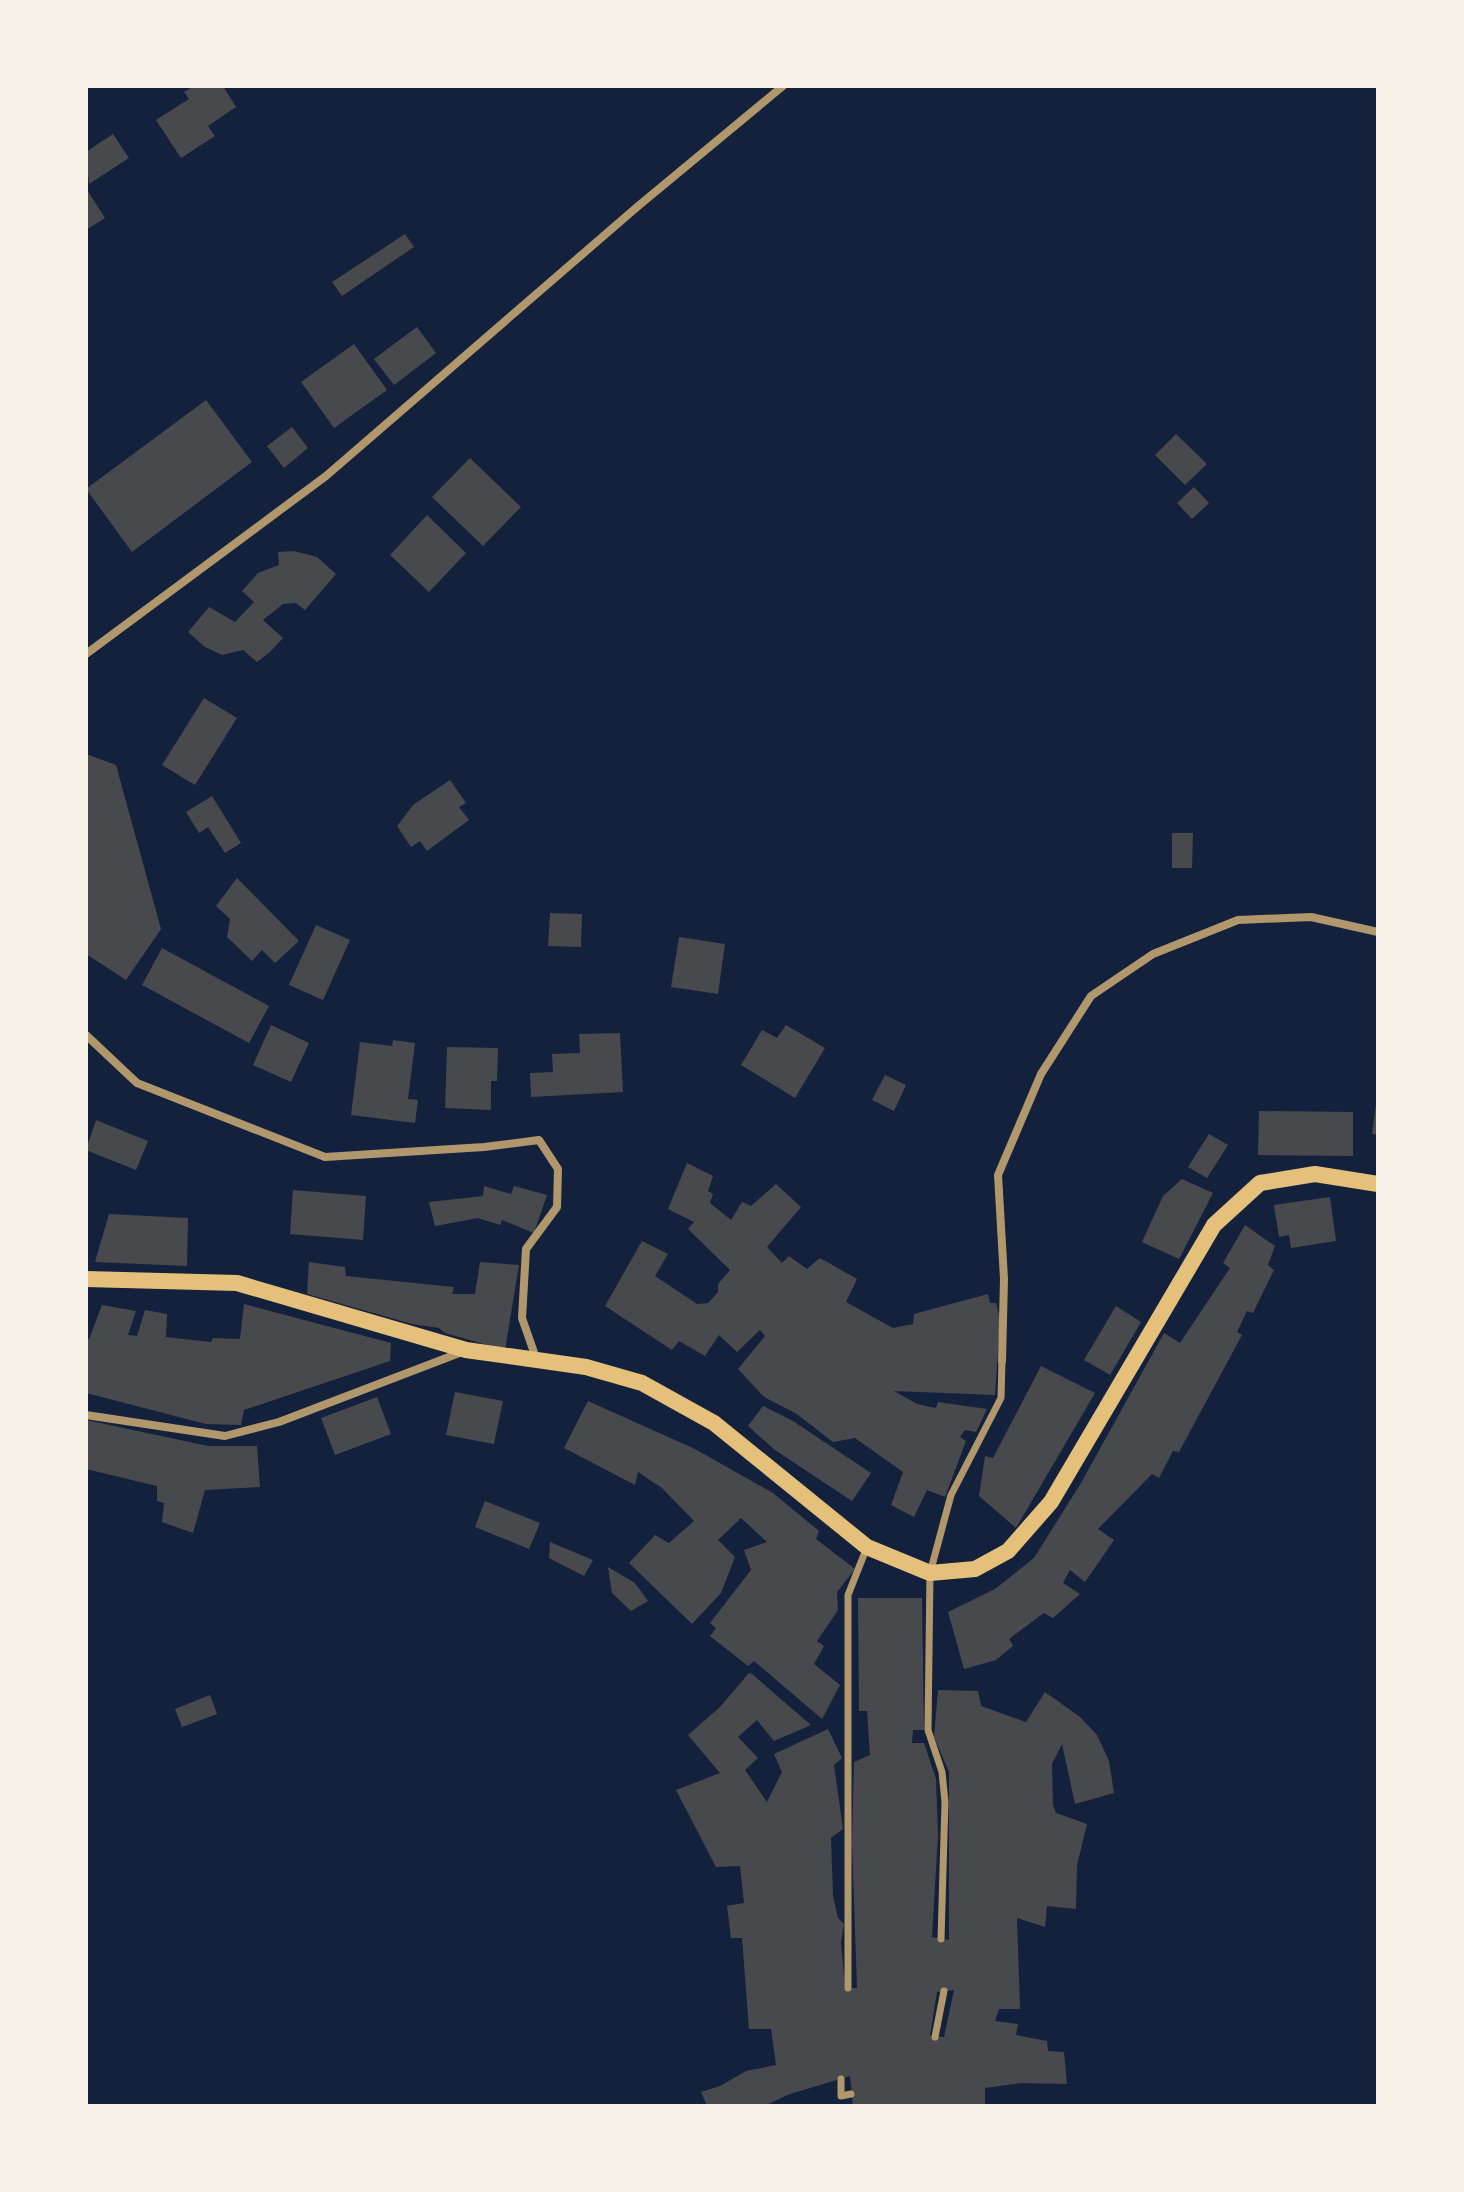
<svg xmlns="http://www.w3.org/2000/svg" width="1464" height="2192" font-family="'IBM Plex Serif',serif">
  <rect width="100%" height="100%" fill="#14213d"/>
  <path fill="#48494c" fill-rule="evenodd" d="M194,86H223L236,107L208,126L215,136L181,158L156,120L189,99L184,92Z
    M113,134L129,158L89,184L86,152Z
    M86,188L105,218L86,230Z
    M405,234L414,247L342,296L332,282Z
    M417,327L436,353L394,385L374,359Z
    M354,344L387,390L334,428L301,382Z
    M206,400L252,462L132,552L86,489Z
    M292,427L308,448L284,468L267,446Z
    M1176,434L1207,464L1185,485L1155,455Z
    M470,458L521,507L483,546L432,497Z
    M1194,487L1209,503L1192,519L1177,503Z
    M427,515L466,553L429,592L390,555Z
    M294,551L317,557L336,574L305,610L296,603L283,604L263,620L283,638L270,652L257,662L243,650L222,655L205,647L188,632L209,607L235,622L254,602L242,591L258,573L279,565L278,552Z
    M204,698L237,718L195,785L162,765Z
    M86,754L116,765L161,929L126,980L86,954Z
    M450,780L466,803L459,807L469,820L427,851L420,841L411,847L397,826L413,805Z
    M212,796L241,843L225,853L208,827L199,833L186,812Z
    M1172,833H1193L1192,868H1172Z
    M237,878L299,941L275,963L262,950L252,961L227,937L230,919L216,906Z
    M550,913L582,914L581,947L548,946Z
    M316,925L350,940L323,1000L289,985Z
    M679,937L725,944L718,994L671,987Z
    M162,948L269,1006L249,1043L142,985Z
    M271,1025L309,1043L291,1082L253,1065Z
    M786,1025L825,1048L795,1098L741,1065L762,1030L777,1038Z
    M620,1033L623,1092L531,1097L530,1073L553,1072L552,1054L580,1053L579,1034Z
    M393,1040L415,1043L408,1099L418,1100L415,1123L351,1115L360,1042L392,1046Z
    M447,1047L498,1048L497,1081H491V1110L445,1108Z
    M885,1075L906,1085L894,1111L872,1100Z
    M1376,1104H1378V1135L1372,1134Z
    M1259,1111L1353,1112V1156L1258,1155Z
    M96,1120L148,1141L136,1170L86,1150Z
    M1209,1134L1228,1145L1207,1178L1188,1167Z
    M687,1163L713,1176L708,1191L713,1194L710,1203L731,1220L742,1202L751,1206L776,1184L801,1207L767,1247L782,1263L789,1256L807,1269L820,1258L857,1279L846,1302L893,1328L913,1324L914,1314L988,1294L990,1303H996L1000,1320L995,1395L894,1391L917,1404L936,1408L938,1402L987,1409L976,1432L965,1430L960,1437L966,1441L945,1497L927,1490L914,1517L891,1505L903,1472L855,1438L833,1442L797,1414L764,1397L738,1369L765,1336L760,1330L737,1352L719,1335L705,1356L679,1341L672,1350L605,1306L642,1241L668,1254L655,1276L697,1304L708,1303L718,1292V1284L730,1270L688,1229L694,1222L668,1209Z
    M1182,1179L1213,1193L1179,1259L1142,1242L1163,1196Z
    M484,1186L511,1194L514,1186L547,1195L534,1233L502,1220L500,1225L478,1218L435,1226L429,1202L483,1196Z
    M293,1190L366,1196L363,1240L290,1234Z
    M1330,1197L1336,1241L1291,1248L1289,1235L1279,1237L1274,1205Z
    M109,1214L188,1218L187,1266L95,1262Z
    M1245,1225L1275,1246L1268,1265L1274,1270L1253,1313L1247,1311L1237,1332L1242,1335L1179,1452L1173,1451L1159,1478L1152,1474L1098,1529L1114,1540L1085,1582L1070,1570L1063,1583L1080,1594L1053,1618L1044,1613L1009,1639L1013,1646L996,1660L964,1669L948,1612L995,1589L1034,1558L1081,1483L1164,1333L1180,1343L1230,1268L1223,1263Z
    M309,1262L345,1267L346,1276L454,1287L452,1294H475L480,1262L519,1265L505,1350L445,1333L439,1328L412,1324L307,1294Z
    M244,1304L391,1343L390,1361L244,1410L241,1425L206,1424L86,1393V1339H89L102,1305L136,1311L128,1335L137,1336L145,1310L167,1314L166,1337L211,1342L213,1338L240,1339Z
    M1116,1306L1141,1322L1110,1375L1084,1360Z
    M1041,1366L1095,1393L1016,1528L979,1496L985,1456L993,1458Z
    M455,1392L503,1401L494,1444L446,1435Z
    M377,1397L391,1434L335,1455L321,1418Z
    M588,1401L695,1449L773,1493L819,1531L816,1539L855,1569L837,1592L838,1610L817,1641L824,1646L814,1664L840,1685L822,1719L754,1661L748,1666L710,1636L716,1628L710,1623L751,1570L744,1550L767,1542L741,1518L718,1540L735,1557L721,1593L692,1624L629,1563L655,1535L669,1543L694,1521L662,1488L638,1472L635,1485L564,1448Z
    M763,1406L793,1421L871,1473L852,1501L775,1450L748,1426Z
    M86,1420L208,1446H257L260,1487L205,1490L193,1533L162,1522L164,1503L157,1501V1486L86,1469Z
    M485,1501L540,1523L529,1549L475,1527Z
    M550,1542L593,1560L584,1576L549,1558Z
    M608,1567L635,1583L648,1601L631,1611L612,1593Z
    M858,1598H922L924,1730H913L912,1743H924L936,1779L938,1835L932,1937L949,1940V1772L934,1737L938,1690L978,1691L981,1706L1026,1722L1045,1692L1080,1717L1097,1735L1109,1761L1114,1793L1075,1804L1062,1744L1052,1764L1053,1805L1056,1813L1087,1824L1077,1865L1076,1909L1047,1906L1045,1927L1017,1918L1020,2009H999L995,2021L1018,2024L1016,2035L1047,2041L1048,2051L1064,2052L1067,2084L1021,2083L985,2088V2106H853L850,2076L787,2095L765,2106H707L701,2092L720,2086L746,2071L776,2065L771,2029H749L742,1938H731L727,1906L744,1903L740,1866L716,1867L676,1790L720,1773L688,1735L719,1708L749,1673L752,1674L811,1725L774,1741L757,1720L738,1737L758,1758L745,1770L767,1802L782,1772L774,1754L828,1729L842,1758L834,1765L843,1829L831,1838L833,1896L838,1918L844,1924L841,1942L845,1988H857L852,1843L854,1762L870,1755L867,1711H859ZM954,1990L944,2037L930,2036L937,1992Z
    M210,1695L217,1714L182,1727L175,1709Z"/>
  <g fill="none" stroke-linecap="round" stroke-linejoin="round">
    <path stroke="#b1986c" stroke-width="7" d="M941,1939L945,1802L942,1772L928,1730L930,1573L951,1495L1001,1398L1002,1361
      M848,1988V1595L867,1547
      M935,2037L944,1991
      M841,2079V2096L851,2094"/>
    <path stroke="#b1986c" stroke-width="8" d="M86,654L326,476L637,207L783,86
      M86,1035L137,1083L325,1157L484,1147L539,1140L558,1169L557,1207L526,1249L522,1318L537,1361
      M1002,1361L1004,1279L998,1175L1041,1074L1091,996L1153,954L1238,920L1311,917L1378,932
      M86,1415L225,1436L279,1422L462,1352"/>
    <path stroke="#e5c07b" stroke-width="16" d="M86,1279L237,1283L466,1350L586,1367L642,1383L714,1423L867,1547L930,1573L975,1569L1008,1551L1051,1502L1214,1225L1260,1183L1315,1174L1378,1184"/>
  </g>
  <rect width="1464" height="2192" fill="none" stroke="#f6f1e7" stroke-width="176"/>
</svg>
